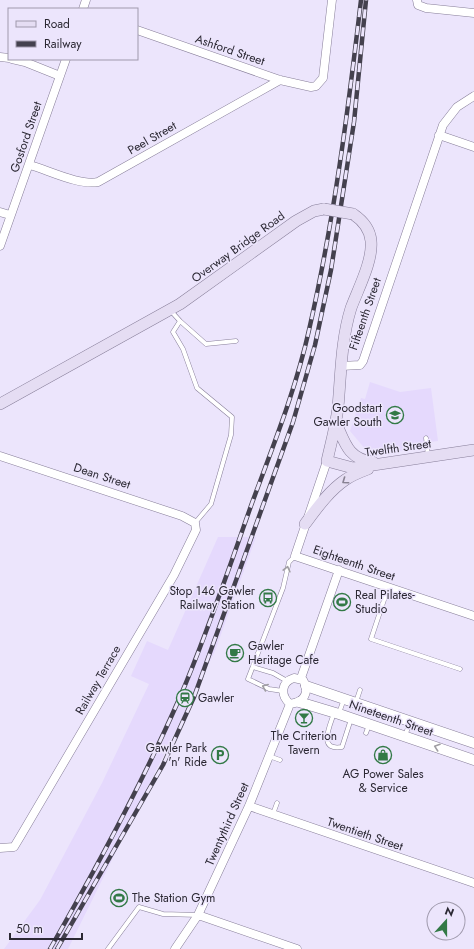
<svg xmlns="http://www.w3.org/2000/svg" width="474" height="949" font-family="Jost,sans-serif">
  <rect width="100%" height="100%" fill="#ece5fc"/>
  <path fill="#e5d9fd" d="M370,382L400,392L431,388L438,441L415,444L416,448L399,451L398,446L366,450L350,431L361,398L365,399Z
    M218,537H256L215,651L68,949H4L40,900L102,783L149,684L131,676L147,641L168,650Z"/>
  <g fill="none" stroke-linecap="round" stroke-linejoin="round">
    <g stroke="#877e99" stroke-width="5">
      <path id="service" d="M171,311L180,321L173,332L183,349L197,388L232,417L231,435L211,504L195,523
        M180,321L206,344L236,341
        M426,438L428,456
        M388,588L371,639L460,669
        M253,667L273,673L287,681
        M283,691L269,689L248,679L283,588L289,562L295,556
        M356,702L360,690
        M334,713C330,726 317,751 342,747L351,719
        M339,713L344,699
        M366,733L369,725
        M405,736L410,722
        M269,756L280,760
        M273,814L277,803
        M108,949L139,907L163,914L198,915"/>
    </g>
    <g stroke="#877e99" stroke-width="9">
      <path id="minor" d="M417,0L418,5L426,8L474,13
        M83,9L86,0
        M137,30L280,80L311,87L316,86L323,78L332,0
        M0,57L9,58
        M12,59L25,62L60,76
        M439,135L474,147
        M30,165C48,170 80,186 98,182L280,80
        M0,212L10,215
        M0,246L66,59
        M341,366L360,365L363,361L443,125L457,107L474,96
        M0,456L182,516L195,523L196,530L174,575L20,837L14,847L0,848
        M327,461L295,556L474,616
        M294,678L303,680C308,689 307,696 299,702L290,704C280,695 281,682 294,678Z
        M301,678L339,570
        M249,806L474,883
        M198,915L297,949
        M175,949L198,915L249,806L290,704"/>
    </g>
    <g stroke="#877e99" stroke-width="11">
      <path id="tertiary" d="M306,686L474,743
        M299,702L339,714L474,760"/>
    </g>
    <g stroke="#877e99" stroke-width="12">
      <path id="secondary" d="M353,214C362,220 370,229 371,241C373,261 358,289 351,308C341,340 341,374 338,407C336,426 331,443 327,461L353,468L474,450
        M0,404L180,304L296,221L314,211L324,209
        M336,423C345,443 348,459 373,462
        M305,524C317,508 329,491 345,480C352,475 360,472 368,469"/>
    </g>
    <use href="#service" stroke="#fff" stroke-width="4"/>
    <use href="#minor" stroke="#fff" stroke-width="8"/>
    <use href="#tertiary" stroke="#fff" stroke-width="10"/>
    <use href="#secondary" stroke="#e5ddf3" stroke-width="11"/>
    <g stroke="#44414e" stroke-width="4.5">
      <path id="rail" d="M50,949C97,867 142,784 180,697C207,634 229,568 252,503C273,446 296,389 309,330C334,221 348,111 361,0
        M57,949L163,765L194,697L293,422L315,345L331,270L354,122L366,0"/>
    </g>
    <use href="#rail" stroke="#ece5fc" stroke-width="3" stroke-dasharray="9" stroke-linecap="butt"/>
    <g stroke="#877e99" stroke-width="12" stroke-linecap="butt">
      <path id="secondary-bridge" d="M324,209L353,214"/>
    </g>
    <use href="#secondary-bridge" stroke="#e5ddf3" stroke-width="11"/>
  </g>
  <defs><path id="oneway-chevron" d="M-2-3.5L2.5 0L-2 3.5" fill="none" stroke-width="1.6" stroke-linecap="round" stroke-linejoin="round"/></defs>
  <use stroke="#888293" href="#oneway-chevron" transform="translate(345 481) rotate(145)"/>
  <g stroke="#a09ea3">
    <use href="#oneway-chevron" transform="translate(287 569) rotate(-76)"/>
    <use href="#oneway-chevron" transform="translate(265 687) rotate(-158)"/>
    <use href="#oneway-chevron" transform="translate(437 747) rotate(-161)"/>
  </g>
  <defs>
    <g id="school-ring" transform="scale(0.9)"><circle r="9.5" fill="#ece5fc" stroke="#327946" stroke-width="1.5"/><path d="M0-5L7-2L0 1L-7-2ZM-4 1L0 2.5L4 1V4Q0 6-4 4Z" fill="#327946"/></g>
    <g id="bus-ring" transform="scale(0.9)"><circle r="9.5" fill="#ece5fc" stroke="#327946" stroke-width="1.5"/><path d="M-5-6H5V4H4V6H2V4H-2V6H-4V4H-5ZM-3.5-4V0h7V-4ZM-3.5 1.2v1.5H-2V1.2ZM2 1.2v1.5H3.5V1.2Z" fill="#327946"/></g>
    <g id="stadium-ring" transform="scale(0.9)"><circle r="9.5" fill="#ece5fc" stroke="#327946" stroke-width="1.5"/><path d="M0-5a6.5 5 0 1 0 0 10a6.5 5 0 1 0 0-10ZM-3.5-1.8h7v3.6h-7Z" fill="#327946"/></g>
    <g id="cafe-ring" transform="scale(0.9)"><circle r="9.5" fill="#ece5fc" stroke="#327946" stroke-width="1.5"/><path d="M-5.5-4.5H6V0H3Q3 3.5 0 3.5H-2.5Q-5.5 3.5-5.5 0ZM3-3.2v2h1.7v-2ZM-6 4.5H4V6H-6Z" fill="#327946"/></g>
    <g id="station-ring" transform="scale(0.9)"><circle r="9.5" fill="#ece5fc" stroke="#327946" stroke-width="1.5"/><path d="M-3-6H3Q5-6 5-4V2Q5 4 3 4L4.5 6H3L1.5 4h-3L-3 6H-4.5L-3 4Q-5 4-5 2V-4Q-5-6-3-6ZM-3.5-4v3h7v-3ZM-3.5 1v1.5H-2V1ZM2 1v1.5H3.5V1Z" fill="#327946"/></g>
    <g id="bar-ring" transform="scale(0.9)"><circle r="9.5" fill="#ece5fc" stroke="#327946" stroke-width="1.5"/><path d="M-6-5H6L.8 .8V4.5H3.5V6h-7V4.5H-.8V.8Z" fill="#327946"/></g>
    <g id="parking-ring" transform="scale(0.9)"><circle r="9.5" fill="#ece5fc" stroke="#327946" stroke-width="1.5"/><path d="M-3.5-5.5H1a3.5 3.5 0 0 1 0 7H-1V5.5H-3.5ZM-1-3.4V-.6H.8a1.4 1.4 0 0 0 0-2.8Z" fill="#327946"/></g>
    <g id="shop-ring" transform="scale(0.9)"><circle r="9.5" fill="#ece5fc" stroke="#327946" stroke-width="1.5"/><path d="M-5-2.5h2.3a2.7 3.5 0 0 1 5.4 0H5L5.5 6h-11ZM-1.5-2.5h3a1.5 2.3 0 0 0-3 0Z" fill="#327946"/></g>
  </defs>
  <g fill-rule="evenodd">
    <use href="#school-ring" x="395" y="415"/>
    <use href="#bus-ring" x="268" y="598"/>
    <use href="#stadium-ring" x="342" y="602"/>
    <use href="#cafe-ring" x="235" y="653"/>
    <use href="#station-ring" x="185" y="698"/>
    <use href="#bar-ring" x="304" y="718"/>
    <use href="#parking-ring" x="220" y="755"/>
    <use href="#shop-ring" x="383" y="755"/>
    <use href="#stadium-ring" x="119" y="898"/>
  </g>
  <g text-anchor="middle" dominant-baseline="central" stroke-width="3" stroke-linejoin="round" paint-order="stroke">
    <g font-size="12" fill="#2b2833" stroke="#ece5fc">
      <text transform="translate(230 50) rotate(19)">Ashford Street</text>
      <text transform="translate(26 137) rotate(-71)">Gosford Street</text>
      <text transform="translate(152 138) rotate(-30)">Peel Street</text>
      <text transform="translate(238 247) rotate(-36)">Overway Bridge Road</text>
      <text transform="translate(365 314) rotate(-71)">Fifteenth Street</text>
      <text transform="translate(398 448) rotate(-8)">Twelfth Street</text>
      <text transform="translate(102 476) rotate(18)">Dean Street</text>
      <text transform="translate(354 563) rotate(19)">Eighteenth Street</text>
      <text transform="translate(98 680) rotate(-60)">Railway Terrace</text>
      <text transform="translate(391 718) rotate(19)">Nineteenth Street</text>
      <text transform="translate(227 824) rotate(-66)">Twentythird Street</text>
      <text transform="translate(365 834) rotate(19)">Twentieth Street</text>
    </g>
    <g font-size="12" fill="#2b2833" stroke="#ece5fc" text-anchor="start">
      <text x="382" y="408" text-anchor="end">Goodstart<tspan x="382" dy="14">Gawler South</tspan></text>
      <text x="255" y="591" text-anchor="end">Stop 146 Gawler<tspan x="255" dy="14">Railway Station</tspan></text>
      <text x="355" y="595">Real Pilates-<tspan x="355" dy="14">Studio</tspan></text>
      <text x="248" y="646">Gawler<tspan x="248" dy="14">Heritage Cafe</tspan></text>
      <text x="198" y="698">Gawler</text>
      <text x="304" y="736" text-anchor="middle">The Criterion<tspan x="304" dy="14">Tavern</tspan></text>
      <text x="207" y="748" text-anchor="end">Gawler Park<tspan x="207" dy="14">'n' Ride</tspan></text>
      <text x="383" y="774" text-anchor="middle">AG Power Sales<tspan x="383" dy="14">&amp; Service</tspan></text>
      <text x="132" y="898">The Station Gym</text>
    </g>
  </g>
  <rect x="8" y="8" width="130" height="52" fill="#ece5fc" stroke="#9f99ac"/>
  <rect x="16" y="21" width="20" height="6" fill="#e5ddf3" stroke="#9f99ac"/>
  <text x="44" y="28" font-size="12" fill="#2b2833">Road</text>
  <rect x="16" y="41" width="20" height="6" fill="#44414e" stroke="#9f99ac"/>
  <text x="44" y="48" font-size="12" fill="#2b2833">Railway</text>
  <g transform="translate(446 921) rotate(21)"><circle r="19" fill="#ece5fc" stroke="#9f99ac"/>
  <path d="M0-3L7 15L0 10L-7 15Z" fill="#327946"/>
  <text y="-6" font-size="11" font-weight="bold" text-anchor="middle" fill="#2b2833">N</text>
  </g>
  <path d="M10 933v6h72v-6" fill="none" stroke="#2b2833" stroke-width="2"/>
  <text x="16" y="933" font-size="12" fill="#2b2833" stroke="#ece5fc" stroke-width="3" paint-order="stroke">50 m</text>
</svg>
